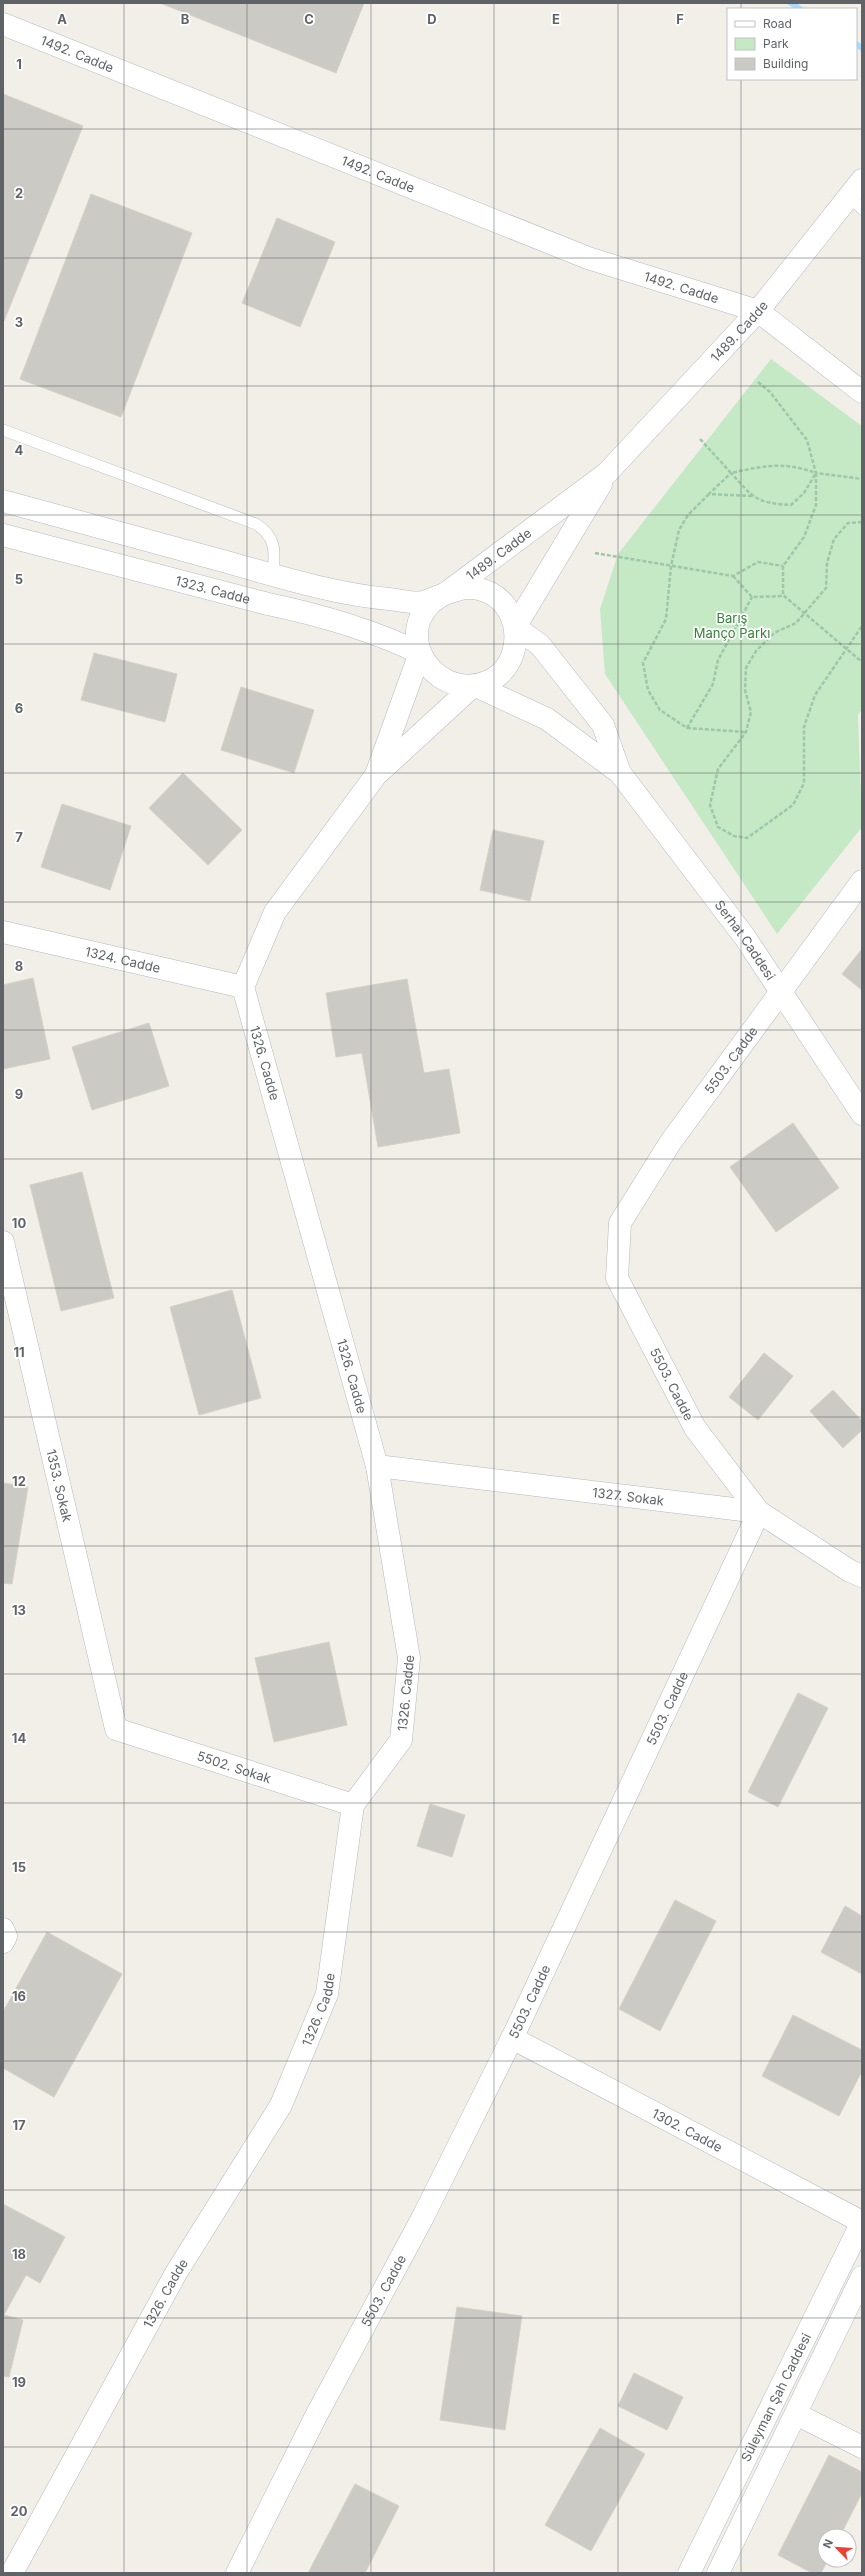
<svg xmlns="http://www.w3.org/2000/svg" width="865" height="2576" font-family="Inter,sans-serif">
  <rect width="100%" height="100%" fill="#f1efe8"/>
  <path fill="#c5e8c5" d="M771,359L862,426V709L858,715L862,827L777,934L605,674L600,609L618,554Z"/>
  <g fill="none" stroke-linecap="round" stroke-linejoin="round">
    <path stroke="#aadaff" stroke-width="6" d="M791,3L800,9
      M856,44L862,48"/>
  </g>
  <path fill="#cccac5" stroke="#d6d1c6" d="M160,3H364L336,73Z
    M3,94L83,126L4,321H3Z
    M91,194L192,233L121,417L20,379Z
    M277,218L335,242L300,327L242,303Z
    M94,653L177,674L165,722L81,700Z
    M241,687L314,710L294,773L221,750Z
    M183,773L242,830L208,865L149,808Z
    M62,804L131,826L110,890L41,867Z
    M493,830L544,841L530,901L480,890Z
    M862,949V990L842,974Z
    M33,978L50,1059L3,1069V985Z
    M407,979L424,1073L449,1069L460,1133L378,1147L362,1053L336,1057L326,993Z
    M149,1023L169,1086L92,1110L72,1047Z
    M793,1123L839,1188L776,1232L730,1167Z
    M82,1172L114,1298L61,1311L30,1185Z
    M232,1290L261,1398L199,1415L170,1307Z
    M764,1353L793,1376L758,1420L729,1397Z
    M833,1390L862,1421V1430L843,1448L810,1411Z
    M3,1483L28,1487L12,1584L3,1583Z
    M329,1642L347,1725L274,1742L255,1658Z
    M798,1693L828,1708L778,1807L748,1792Z
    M430,1804L465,1815L452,1857L417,1846Z
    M675,1900L716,1921L660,2031L619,2009Z
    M845,1906L862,1916V1974L821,1952Z
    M47,1932L122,1974L54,2097L3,2068V2012Z
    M793,2015L862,2050V2071L839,2116L762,2076Z
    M3,2204L65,2237L40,2283L26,2275L4,2315L23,2320L9,2377L3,2376Z
    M457,2307L522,2316L505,2430L440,2420Z
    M634,2373L683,2397L667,2430L618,2406Z
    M600,2428L645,2454L591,2551L545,2525Z
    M829,2455L862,2472V2493L840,2536H825V2560H828L821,2573H812L778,2555Z
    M355,2484L399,2506L365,2573H308Z"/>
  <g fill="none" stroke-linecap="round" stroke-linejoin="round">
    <g stroke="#b5b8bc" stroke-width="12">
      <path id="service" d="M849,196L862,209
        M3,430L256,524C277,537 275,553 273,575"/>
    </g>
    <g stroke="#b5b8bc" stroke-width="23">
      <g id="minor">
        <path d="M377,772L420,653"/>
        <path id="s1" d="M3,932L243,987"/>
        <path id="s2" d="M3,1242L116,1729L353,1805"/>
        <path id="s3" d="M377,1466L759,1512L850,1571L862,1576"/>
        <path id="s4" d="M759,1512L695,1428L617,1278L620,1223L670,1143L862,881"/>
        <path d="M3,1929L6,1936L3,1942"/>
        <path id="s5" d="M12,2573L176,2273L281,2105L327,1994L353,1805L401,1740L409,1658L377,1466L243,987L275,912L376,775L473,686"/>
        <path id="s6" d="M237,2573L317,2414L424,2215L517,2028L759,1512"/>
      </g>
    </g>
    <g stroke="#b5b8bc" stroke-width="23">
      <g id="tertiary">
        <path id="s7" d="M3,24L588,258L758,311L862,392"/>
        <path id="s8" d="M512,2038L862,2222"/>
        <path d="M796,2414L862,2447"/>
      </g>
    </g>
    <g stroke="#b6babf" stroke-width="23">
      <g id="secondary">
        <path id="s9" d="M3,501C76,521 150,541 223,561C277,576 333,594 389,599C399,600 414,604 423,602C447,595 465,580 490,593C524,610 524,665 489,681C441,703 393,642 430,604C435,599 443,595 449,591L607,473L758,311L862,180"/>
        <path id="s10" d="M3,535L268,604C321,615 372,630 420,653"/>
        <path d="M515,627L540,645L603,725L620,773"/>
        <path d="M515,627L601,484"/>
        <path id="s11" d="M476,686L547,719L620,773L744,936L862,1114"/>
        <path id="s12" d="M689,2573L862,2222"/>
        <path d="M718,2573L862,2277"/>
      </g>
    </g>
    <path stroke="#9cc7a9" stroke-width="2.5" stroke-dasharray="4 2" stroke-linecap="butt" d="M758,382L770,392L807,440L816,473L862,479
      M700,439L731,473C763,466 783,461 816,473
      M816,473V505L804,537L783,566V595L862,662
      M709,494L688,515L679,530L671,566L666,619L643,663L648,690L660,710L687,728L746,732
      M752,496L709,494L731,473C754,498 755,503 791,505L804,493L816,473
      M862,522L848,523L834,539L827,563L826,588L796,623L774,633L756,651L746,668L745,690L751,712L746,732L718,769L710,805L718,827L734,836L747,838L793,805L804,783V727L815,695L862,626
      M595,553L733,576L758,562L783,566
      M733,576L752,597L785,596
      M687,728L713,684L718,660L752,597"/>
    <use href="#service" stroke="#fff" stroke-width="11"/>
    <use href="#minor" stroke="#fff" stroke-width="22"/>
    <use href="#tertiary" stroke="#fff" stroke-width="22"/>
    <use href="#secondary" stroke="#fff" stroke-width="22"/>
  </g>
  <path fill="none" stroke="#5f6368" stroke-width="1" stroke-opacity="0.55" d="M124,3V2573M247,3V2573M371,3V2573M494,3V2573M618,3V2573M741,3V9M741,79V2573M3,129H862M3,258H862M3,386H862M3,515H862M3,644H862M3,773H862M3,902H862M3,1030H862M3,1159H862M3,1288H862M3,1417H862M3,1546H862M3,1674H862M3,1803H862M3,1932H862M3,2061H862M3,2190H862M3,2318H862M3,2447H862"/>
  <g text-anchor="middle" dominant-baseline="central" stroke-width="3.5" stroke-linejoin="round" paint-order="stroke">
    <g font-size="13" fill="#5f6368" stroke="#fff">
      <text stroke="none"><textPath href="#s7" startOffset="80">1492. Cadde</textPath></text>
      <text stroke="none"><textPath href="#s7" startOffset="404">1492. Cadde</textPath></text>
      <text stroke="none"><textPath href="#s7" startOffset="728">1492. Cadde</textPath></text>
      <text stroke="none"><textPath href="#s9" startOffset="1160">1489. Cadde</textPath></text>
      <text stroke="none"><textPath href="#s9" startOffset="831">1489. Cadde</textPath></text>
      <text stroke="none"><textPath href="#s10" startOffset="217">1323. Cadde</textPath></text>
      <text stroke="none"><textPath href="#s11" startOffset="378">Serhat Caddesi</textPath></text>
      <text stroke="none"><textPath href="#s1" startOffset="123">1324. Cadde</textPath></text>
      <text stroke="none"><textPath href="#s4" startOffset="527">5503. Cadde</textPath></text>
      <text transform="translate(265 1063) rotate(74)">1326. Cadde</text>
      <text transform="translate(352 1376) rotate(74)">1326. Cadde</text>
      <text transform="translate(672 1384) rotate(63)">5503. Cadde</text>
      <text stroke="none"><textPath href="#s2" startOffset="250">1353. Sokak</textPath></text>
      <text stroke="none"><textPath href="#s3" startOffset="253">1327. Sokak</textPath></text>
      <text stroke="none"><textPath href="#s5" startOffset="979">1326. Cadde</textPath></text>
      <text stroke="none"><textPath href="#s6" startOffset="966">5503. Cadde</textPath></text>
      <text stroke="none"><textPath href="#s2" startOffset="624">5502. Sokak</textPath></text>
      <text stroke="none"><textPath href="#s6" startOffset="642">5503. Cadde</textPath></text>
      <text stroke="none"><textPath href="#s5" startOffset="643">1326. Cadde</textPath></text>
      <text stroke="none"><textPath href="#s8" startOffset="198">1302. Cadde</textPath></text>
      <text stroke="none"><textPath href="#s6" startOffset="318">5503. Cadde</textPath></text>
      <text stroke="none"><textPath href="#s5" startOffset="319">1326. Cadde</textPath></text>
      <text stroke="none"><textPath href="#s12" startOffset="196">Süleyman Şah Caddesi</textPath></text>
    </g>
    <g font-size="13" fill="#348238" stroke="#fff">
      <text x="732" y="618">Barış<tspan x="732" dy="15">Manço Parkı</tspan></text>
    </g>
  </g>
  <g font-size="13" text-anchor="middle" font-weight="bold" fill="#5f6368" stroke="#fff" stroke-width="3.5" stroke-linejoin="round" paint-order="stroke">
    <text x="62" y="24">A</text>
    <text x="185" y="24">B</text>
    <text x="309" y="24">C</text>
    <text x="432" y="24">D</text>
    <text x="556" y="24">E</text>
    <text x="680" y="24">F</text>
    <text x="19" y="69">1</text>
    <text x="19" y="198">2</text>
    <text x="19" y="327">3</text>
    <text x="19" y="455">4</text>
    <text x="19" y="584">5</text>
    <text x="19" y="713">6</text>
    <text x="19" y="842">7</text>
    <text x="19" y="971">8</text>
    <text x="19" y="1099">9</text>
    <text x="19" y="1228">10</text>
    <text x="19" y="1357">11</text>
    <text x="19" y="1486">12</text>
    <text x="19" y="1615">13</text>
    <text x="19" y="1743">14</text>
    <text x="19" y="1872">15</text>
    <text x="19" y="2001">16</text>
    <text x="19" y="2130">17</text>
    <text x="19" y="2259">18</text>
    <text x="19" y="2387">19</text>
    <text x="19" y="2516">20</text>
  </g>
  <rect width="865" height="2576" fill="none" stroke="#5f6368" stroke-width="8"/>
  <rect x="727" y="8" width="130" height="72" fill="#ffffff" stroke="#bfc1c3"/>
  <rect x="735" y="21" width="20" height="6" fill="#ffffff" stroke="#bfc1c3"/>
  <text x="763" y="28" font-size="12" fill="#5f6368">Road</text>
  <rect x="735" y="38" width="20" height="12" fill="#c5e8c5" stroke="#bfc1c3"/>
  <text x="763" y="48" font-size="12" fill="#5f6368">Park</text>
  <rect x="735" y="58" width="20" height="12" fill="#cccac5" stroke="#bfc1c3"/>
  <text x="763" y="68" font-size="12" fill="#5f6368">Building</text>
  <g transform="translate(837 2548) rotate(295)"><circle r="19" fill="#ffffff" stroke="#bfc1c3"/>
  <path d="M0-3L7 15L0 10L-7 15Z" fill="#ea4335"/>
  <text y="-6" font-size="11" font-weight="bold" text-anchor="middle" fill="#5f6368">N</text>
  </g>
</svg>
